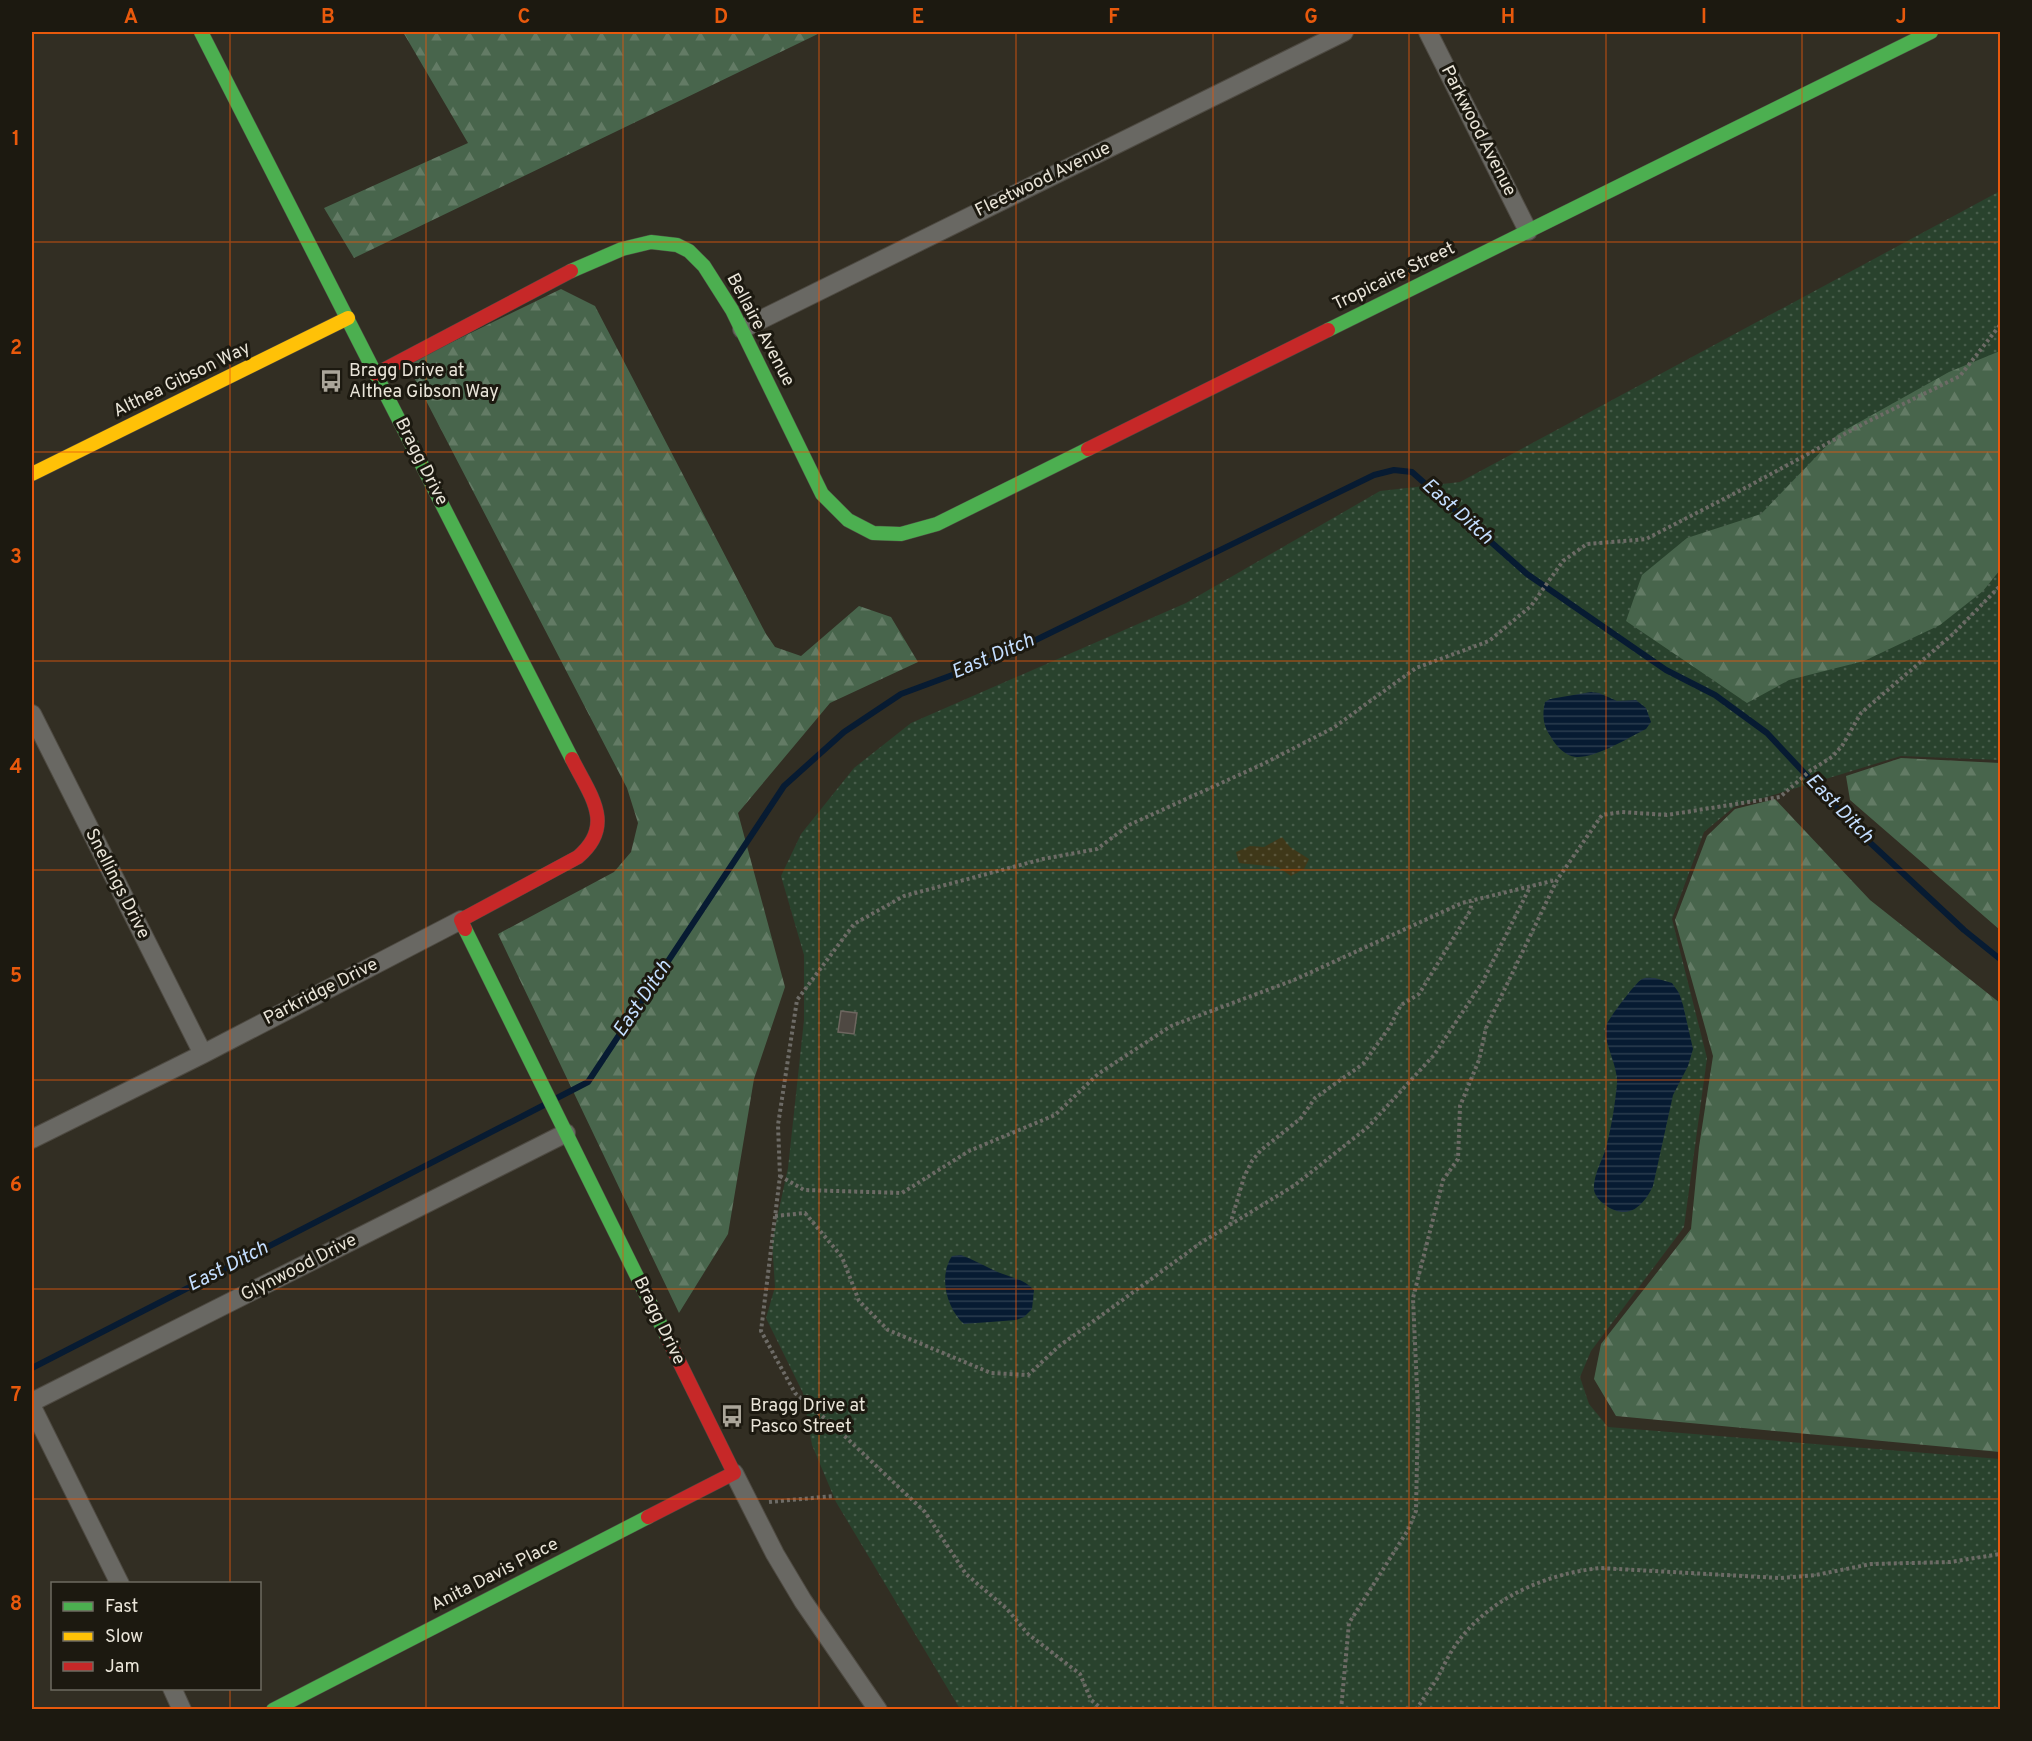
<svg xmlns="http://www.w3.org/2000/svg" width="2032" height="1741" font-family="Overpass,sans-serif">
  <defs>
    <pattern id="grass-dots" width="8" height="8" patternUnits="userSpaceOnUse" patternTransform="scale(1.5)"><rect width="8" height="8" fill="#29422d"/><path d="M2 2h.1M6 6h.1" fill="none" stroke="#485d4b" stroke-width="1.8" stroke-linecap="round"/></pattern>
    <pattern id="forest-firs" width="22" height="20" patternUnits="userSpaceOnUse" patternTransform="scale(1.5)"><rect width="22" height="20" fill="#48654c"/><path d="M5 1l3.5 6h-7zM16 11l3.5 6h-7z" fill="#637b65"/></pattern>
    <pattern id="sand-dots" width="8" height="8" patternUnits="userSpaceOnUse" patternTransform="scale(1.5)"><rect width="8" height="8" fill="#3f3819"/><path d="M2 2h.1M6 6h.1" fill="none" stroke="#5b553a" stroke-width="1.8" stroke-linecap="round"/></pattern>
    <pattern id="water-rules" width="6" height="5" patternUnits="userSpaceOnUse" patternTransform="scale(1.5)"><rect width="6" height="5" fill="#071b32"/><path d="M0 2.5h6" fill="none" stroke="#2b3c4f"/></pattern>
  </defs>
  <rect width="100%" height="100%" fill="#322e23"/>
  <path fill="url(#grass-dots)" d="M2000,191V760L1901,756L1734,807L1704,832L1672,919L1707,1058L1684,1227L1591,1351L1580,1377L1589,1404L1608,1427L2000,1459V1709H960L836,1502L812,1445L803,1393L766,1318L775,1287L772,1241L788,1168L804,1020V955L781,876L801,834L854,768L911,723L1186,603L1380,491L1460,482Z"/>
  <path fill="url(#forest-firs)" d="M403,32H822L354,258L324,208L468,143Z
    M561,289L595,306L766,634L775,647L801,656L859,606L891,617L918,662L830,703L738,813L785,987L754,1079L728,1234L679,1313L498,934L614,872L631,852L638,823L627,788L407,364Z
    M2000,351V570L1983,591L1940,625L1864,661L1789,680L1747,703L1626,621L1642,575L1687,538L1761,514L1838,434L1949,372Z
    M1901,758L2000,763V930L1850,800L1846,776Z
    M1775,799L1870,900L2000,1003V1452L1616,1416L1594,1379L1601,1344L1691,1229L1699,1147L1713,1056L1675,920L1707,836L1735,809Z"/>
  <path fill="url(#sand-dots)" d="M1282,837L1290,847L1309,859L1304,869L1291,876L1278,867L1239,863L1236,852L1250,846L1264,847Z"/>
  <path fill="url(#water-rules)" d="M1591,692L1599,693L1617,701L1636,700L1646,708L1651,722L1646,729C1628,738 1596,758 1576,757C1565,756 1556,746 1551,737C1543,726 1542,715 1545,702L1550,699Z
    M1655,978L1672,983L1679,993L1683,1005L1693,1049L1688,1066L1673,1095L1653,1186C1643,1207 1627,1222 1604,1204C1600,1201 1595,1196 1594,1190C1593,1176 1601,1163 1605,1151C1611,1130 1615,1105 1617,1083C1618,1065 1602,1040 1606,1026C1608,1019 1636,982 1642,979C1645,977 1652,978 1655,978Z
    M961,1255C972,1259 981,1264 991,1269C1007,1277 1023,1278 1034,1290L1032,1309L1024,1317L1016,1320L964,1324C947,1309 938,1277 952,1256Z"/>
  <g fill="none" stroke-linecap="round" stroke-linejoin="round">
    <path stroke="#071b32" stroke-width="6" d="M555,1099L588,1082L784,786L844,732L901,694L1001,657L1374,475L1394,470L1412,472L1527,574L1666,670L1715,695L1767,733L1864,837L1964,930L2000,959
      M32,1368L546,1104"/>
  </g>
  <path fill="#4e4842" stroke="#6d665f" stroke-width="1.5" d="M841,1011L857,1013L854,1034L838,1032Z"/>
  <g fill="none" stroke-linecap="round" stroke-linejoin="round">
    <g stroke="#4e4a42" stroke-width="20">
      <path id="street" d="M1428,32L1528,231
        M742,329L1344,32
        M32,714L203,1054
        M32,1139L203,1054L461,920
        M32,1402L566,1133
        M32,1407L120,1584
        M734,1473L775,1554L803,1601L878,1710
        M172,1688L182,1710"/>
    </g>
    <g stroke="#4e4a42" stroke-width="15">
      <path id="fast" d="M201,32L572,759
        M571,271L622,249L651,242L677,245L689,251L704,266L732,310L822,494L848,520L873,533L901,534L937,524L1088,449
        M1328,330L1931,32
        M465,929L667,1337
        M273,1710L648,1517"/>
    </g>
    <g stroke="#4e4a42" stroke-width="15">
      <path id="slow" d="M32,474L348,318"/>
    </g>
    <g stroke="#4e4a42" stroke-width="15">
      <path id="jam" d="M376,374L571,271
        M1088,449L1328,330
        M465,929L461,920L578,857C616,825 590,795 572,759
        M648,1517L734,1473L667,1337"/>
    </g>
    <path stroke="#6d6b66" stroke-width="4" stroke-dasharray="3 3" stroke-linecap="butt" d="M780,1176L804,1190L902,1193L969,1151L1055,1115L1098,1074L1171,1026L1294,980L1462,903L1556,880
      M775,1216L805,1213L842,1257L859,1301L888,1330L991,1373L1028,1375L1058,1347L1202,1242L1295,1185L1368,1127L1434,1055L1482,983L1530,887
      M1230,1225L1244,1177L1252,1161L1261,1150L1301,1118L1315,1098L1363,1064L1389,1028L1401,1005L1419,994L1470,911L1472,901
      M769,1502L834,1496
      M1103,1710L1091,1700L1080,1674L1028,1634L1007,1609L966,1574L925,1512L836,1428L795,1393L761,1331L780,1176L778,1125L797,1000L854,924L904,896L1043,859L1097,849L1129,825L1263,764L1333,728L1416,668L1489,641L1531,606L1563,561L1587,544L1646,539L1747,487L1865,423L1960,376L2000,325
      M1341,1710L1349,1623L1408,1530L1416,1511L1418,1411L1413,1298L1443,1180L1458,1159L1460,1106L1479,1060L1486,1028L1557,880L1602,815L1622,812L1667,815L1780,797L1811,770L1832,757L1842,746L1861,713L1953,634L2000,586
      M1416,1710C1423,1699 1430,1689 1437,1679C1443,1667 1449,1654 1457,1643C1490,1598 1545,1574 1600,1568L1780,1578L1816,1575L1871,1564L1950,1562L2000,1554"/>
    <use href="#street" stroke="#696863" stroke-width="18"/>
    <use href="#fast" stroke="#4caf50" stroke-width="14"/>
    <use href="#slow" stroke="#ffc107" stroke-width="14"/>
    <use href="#jam" stroke="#c62828" stroke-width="14"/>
  </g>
  <path fill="none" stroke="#e8590c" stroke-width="1.5" stroke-opacity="0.55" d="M230,32V1584M426,32V1710M623,32V1710M819,32V1710M1016,32V1710M1213,32V1710M1409,32V1710M1606,32V1710M1802,32V1710M32,242H2000M32,452H2000M32,661H2000M32,870H2000M32,1080H2000M32,1289H2000M32,1499H2000M230,1688V1710"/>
  <defs>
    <g id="bus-bare" transform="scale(1.8)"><path d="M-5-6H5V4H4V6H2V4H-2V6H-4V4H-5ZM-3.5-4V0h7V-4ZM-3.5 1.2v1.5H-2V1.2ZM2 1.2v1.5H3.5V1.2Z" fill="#aaa599" stroke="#1c1910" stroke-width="2.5" paint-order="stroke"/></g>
  </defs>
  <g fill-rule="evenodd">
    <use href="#bus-bare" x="331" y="381"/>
    <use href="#bus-bare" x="732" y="1416"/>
  </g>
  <g text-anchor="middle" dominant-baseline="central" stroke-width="6" stroke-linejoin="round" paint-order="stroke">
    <g font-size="18" fill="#eae5d9" stroke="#1c1910">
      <text transform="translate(1478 131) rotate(63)">Parkwood Avenue</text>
      <text transform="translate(1043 180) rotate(-26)">Fleetwood Avenue</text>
      <text transform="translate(1394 277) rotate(-26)">Tropicaire Street</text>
      <text transform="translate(760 330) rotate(62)">Bellaire Avenue</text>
      <text transform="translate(182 380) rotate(-26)">Althea Gibson Way</text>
      <text transform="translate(421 462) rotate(63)">Bragg Drive</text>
      <text transform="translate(117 884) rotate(63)">Snellings Drive</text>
      <text transform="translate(321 992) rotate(-27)">Parkridge Drive</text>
      <text transform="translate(299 1268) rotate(-27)">Glynwood Drive</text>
      <text transform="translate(659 1321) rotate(64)">Bragg Drive</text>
      <text transform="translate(495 1575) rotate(-27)">Anita Davis Place</text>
    </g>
    <g font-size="18" fill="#eae5d9" stroke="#1c1910" text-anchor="start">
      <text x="349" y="371">Bragg Drive at<tspan x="349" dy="21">Althea Gibson Way</tspan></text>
      <text x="750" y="1406">Bragg Drive at<tspan x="750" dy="21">Pasco Street</tspan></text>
    </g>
    <g font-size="20" font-style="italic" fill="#c4deff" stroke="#1c1910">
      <text transform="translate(1457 512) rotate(42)">East Ditch</text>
      <text transform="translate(993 657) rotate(-23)">East Ditch</text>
      <text transform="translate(1839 809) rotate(46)">East Ditch</text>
      <text transform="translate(643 999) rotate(-56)">East Ditch</text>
      <text transform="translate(228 1267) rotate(-27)">East Ditch</text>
    </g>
  </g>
  <rect width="2032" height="1741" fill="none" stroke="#1c1910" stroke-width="66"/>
  <rect x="51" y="1582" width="210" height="108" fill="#1c1910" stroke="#6e6b60" stroke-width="1.5"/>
  <rect x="63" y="1602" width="30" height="9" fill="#4caf50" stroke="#6e6b60" stroke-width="1.5"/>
  <text x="105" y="1612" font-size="18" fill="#eae5d9">Fast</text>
  <rect x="63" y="1632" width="30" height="9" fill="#ffc107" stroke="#6e6b60" stroke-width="1.5"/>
  <text x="105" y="1642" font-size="18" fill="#eae5d9">Slow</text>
  <rect x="63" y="1662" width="30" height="9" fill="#c62828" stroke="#6e6b60" stroke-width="1.5"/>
  <text x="105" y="1672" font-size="18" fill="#eae5d9">Jam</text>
  <rect x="33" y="33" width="1966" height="1675" fill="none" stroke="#e8590c" stroke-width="2"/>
  <g font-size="20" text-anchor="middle" font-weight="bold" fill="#e8590c">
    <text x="131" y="23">A</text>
    <text x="328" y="23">B</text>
    <text x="524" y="23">C</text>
    <text x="721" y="23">D</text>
    <text x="918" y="23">E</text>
    <text x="1114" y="23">F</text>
    <text x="1311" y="23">G</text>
    <text x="1508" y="23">H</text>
    <text x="1704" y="23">I</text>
    <text x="1901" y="23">J</text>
    <text x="16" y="145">1</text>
    <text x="16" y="354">2</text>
    <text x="16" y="563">3</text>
    <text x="16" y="773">4</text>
    <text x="16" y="982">5</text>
    <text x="16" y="1191">6</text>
    <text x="16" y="1401">7</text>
    <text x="16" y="1610">8</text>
  </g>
</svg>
